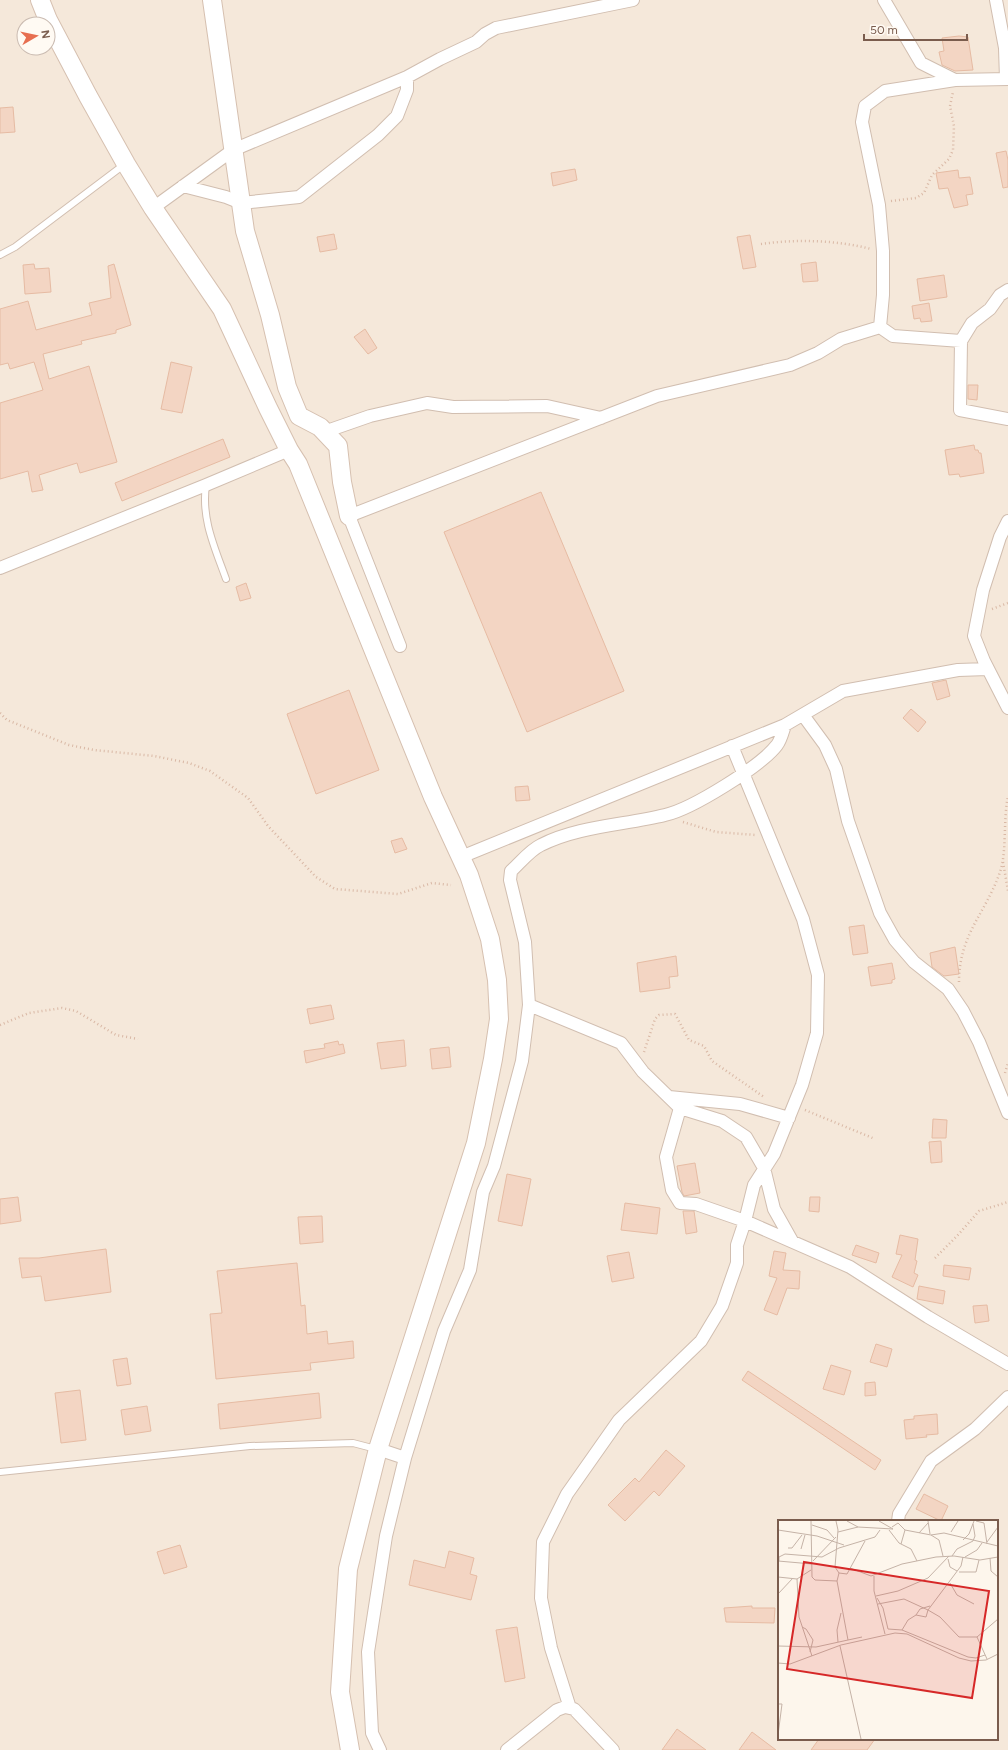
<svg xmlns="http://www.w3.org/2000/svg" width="1008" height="1750" font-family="Figtree,sans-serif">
  <rect width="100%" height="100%" fill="#fdf6ec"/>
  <path fill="#f5e8da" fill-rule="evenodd" d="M0,0H1008V1750H0ZM24,24H48V48H24ZM779,1521H997V1739H779Z"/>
  <path fill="#f3d5c3" stroke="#e6bba3" d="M959,36L968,37L973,70L955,71L942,65L939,52L944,51L942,38Z
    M13,107L15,132L0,133V108Z
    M1006,151L1008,160V187L1003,188L996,153Z
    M575,169L577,180L553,186L551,173Z
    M958,170L959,178L970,177L973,194L966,195L968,205L954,208L948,188L939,189L936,173Z
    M334,234L337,249L320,252L317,237Z
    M750,235L756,267L743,269L737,237Z
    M816,262L818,281L803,282L801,264Z
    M34,264L35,269L49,268L51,292L25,294L23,265Z
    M114,264L131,325L116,330V333L81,341L82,344L43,354L49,379L89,366L117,462L80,473L77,463L39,475L43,490L32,492L28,471L0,479V403L43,390L34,362L10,369L8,363L0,365V309L28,301L36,330L92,315L89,303L111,298L108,266Z
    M944,275L947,297L920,301L917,279Z
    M929,303L932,321L921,322L920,318L914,319L912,306Z
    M365,329L377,348L368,354L354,337Z
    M171,362L192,367L182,413L161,409Z
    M968,385H978L977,400L968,399Z
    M223,439L230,457L122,501L115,483Z
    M974,445L975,450H978L979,453H981L984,473L960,477L959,474L949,475L945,450Z
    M541,492L624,691L527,732L444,532Z
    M246,583L251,598L240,601L236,587Z
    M946,680L950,696L937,700L932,683Z
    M349,690L379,770L316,794L287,714Z
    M911,709L926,722L918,732L903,718Z
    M528,786L530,800L516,801L515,787Z
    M402,838L407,849L395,853L391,841Z
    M864,925L868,953L853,955L849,927Z
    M955,947L959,974L944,976L932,967L930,953Z
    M676,956L678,976L669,977L670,988L640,992L637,963Z
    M892,963L895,979L892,980V983L871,986L868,967Z
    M331,1005L334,1019L310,1024L307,1009Z
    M404,1040L406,1066L381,1069L377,1043Z
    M338,1041L339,1045L343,1044L345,1053L306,1063L304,1051L325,1048L324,1044Z
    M449,1047L451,1067L432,1069L430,1049Z
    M933,1119L947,1120L946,1138H932Z
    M941,1141L942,1162L931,1163L929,1142Z
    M695,1163L700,1193L684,1196L682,1192L677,1166Z
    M507,1174L531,1179L522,1226L498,1221Z
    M18,1197L21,1221L0,1224V1199Z
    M810,1197H820L819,1212L809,1211Z
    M625,1203L660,1208L657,1234L621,1230Z
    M683,1211H694L697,1232L686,1234Z
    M322,1216L323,1242L300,1244L298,1217Z
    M900,1235L918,1239L915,1260L917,1261L914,1273L918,1275L913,1287L892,1277L902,1255L896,1254Z
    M856,1245L879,1253L876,1263L852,1255Z
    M106,1249L111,1292L45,1301L41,1276L22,1278L19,1258H39Z
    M774,1251L786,1253L783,1270L800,1271L799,1289L787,1288L777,1315L764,1310L777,1278L769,1276Z
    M629,1252L634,1278L612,1282L607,1256Z
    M297,1263L301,1306L305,1305L307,1334L327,1331L328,1344L353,1341L354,1358L310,1363L311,1370L216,1379L210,1314L222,1313L217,1271Z
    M944,1265L971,1268L969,1280L943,1276Z
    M919,1286L945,1291L943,1304L917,1299Z
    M987,1305L989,1321L975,1323L973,1306Z
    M876,1344L892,1349L887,1367L870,1362Z
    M127,1358L131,1384L117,1386L113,1360Z
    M831,1365L851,1371L844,1395L823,1389Z
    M748,1371L881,1460L875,1470L742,1380Z
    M875,1382L876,1395L865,1396V1383Z
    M80,1390L86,1440L61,1443L55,1393Z
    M319,1393L321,1418L220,1429L218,1404Z
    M147,1406L151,1431L125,1435L121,1410Z
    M937,1414L938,1434L926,1435L927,1437L906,1439L904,1420L914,1419V1416Z
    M666,1450L685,1466L659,1496L654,1491L625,1521L608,1505L635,1478L639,1482Z
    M924,1494L948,1506L941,1521L916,1509Z
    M180,1545L187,1567L164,1574L157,1552Z
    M449,1551L474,1558L470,1574L477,1576L471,1600L409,1585L414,1560L445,1568Z
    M752,1606V1608H775L774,1623L726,1622L724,1608Z
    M517,1627L525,1678L505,1682L496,1630Z
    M677,1729L706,1750H662Z
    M752,1732L776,1750H739Z
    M819,1739H875L867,1750H811Z"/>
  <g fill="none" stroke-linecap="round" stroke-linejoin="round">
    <g stroke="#d1beb0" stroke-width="8">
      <path id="lane" d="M0,255L15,247L125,164
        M206,485C201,519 215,548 226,579
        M0,1472L250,1446L353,1443L376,1449"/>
    </g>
    <g stroke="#d1beb0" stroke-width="14">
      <path id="street" d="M884,0L921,63L955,80
        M996,0L1005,48L1006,79
        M1008,79L955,80L885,91L865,106L862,122L879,205L883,251V295L880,327L893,336L961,341L972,323L990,309L1000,295L1008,290
        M183,186L226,197L241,203L299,197L378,135L397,116L407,90V77
        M153,208L233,150L407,77L440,59L476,42L485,34L496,28L633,0
        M961,341L960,410L1008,419
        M324,432L370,416L427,403L453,407L547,406L601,418
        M1008,521L1000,537L983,590L974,636L984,661L1008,708
        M0,568L206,485L289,450
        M400,646L349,516L657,396L790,365L818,353L841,339L880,327
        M803,715L825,745L836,769L848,821L880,913L895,940L914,962L948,989L963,1011L979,1042L1008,1113
        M732,746L803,919L818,975L817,1033L802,1085L774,1154L754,1185L745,1221L850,1267L928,1317L1008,1364
        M461,857L785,725L843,691L958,670L988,669
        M669,1097L740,1104L789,1118
        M680,1108L722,1121L746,1137L764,1168L774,1209L792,1241
        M378,1449L405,1458
        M898,1521L899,1514L931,1461L975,1429L1008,1397
        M570,1708L551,1648L541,1598L543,1542L567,1494L619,1420L701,1341L722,1306L737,1263V1245L745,1221L696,1204L680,1203L672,1190L666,1157L680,1108L643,1072L621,1043L529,1005L525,942L510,880L511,871C520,863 530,850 541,845C578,826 625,825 665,815C692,809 761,766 777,745C781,740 783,731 785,725
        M380,1750L372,1733L368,1652L386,1536L405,1458L444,1331L470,1270L483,1192L494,1166L522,1061L529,1005
        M507,1750L557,1710L565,1707L574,1709L613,1750"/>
    </g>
    <g stroke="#d6c0b0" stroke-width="20">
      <path id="secondary" d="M40,0L48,20L88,96L126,164L153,208L222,309L268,408L289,450L298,464L433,797L469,875L490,939L497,980L499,1019L493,1059L476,1143L378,1449L348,1569L340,1692L350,1750
        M212,0L245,231L270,315L287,387L299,416L320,427L338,446L342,482L349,516"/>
    </g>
    <path stroke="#d9b8a5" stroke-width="2.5" stroke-dasharray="1 3" stroke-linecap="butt" d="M891,201L916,198L924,193L932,175L949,159L953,150L954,126L950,106L953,92
      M761,244C797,239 836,240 871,249
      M992,609L1008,603
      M0,713L7,720L69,745L94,750L154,756L189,763L210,771L248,798L268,826L316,877L335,889L398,894L432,883L451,885
      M683,822L716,832L756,835
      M1003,862L1008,891
      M959,982C959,934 986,913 1000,872C1007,852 1003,820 1008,796
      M0,1025L29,1013L62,1008L76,1011L116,1035L138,1039
      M644,1052L655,1019L659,1015L675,1014L689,1040L704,1046L712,1061L764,1097
      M1005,1073L1008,1063
      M805,1110L875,1139
      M935,1258L957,1236L979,1211L1008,1202"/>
    <use href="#lane" stroke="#fff" stroke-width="6"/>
    <use href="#street" stroke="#fff" stroke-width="12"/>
    <use href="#secondary" stroke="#fff" stroke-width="18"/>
  </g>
  <g transform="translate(778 1520)">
    <rect width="220" height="220" fill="#fdf6ec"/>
    <path fill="none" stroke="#c5b3a7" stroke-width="1" d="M33,1L34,57L37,60L59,61L61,53L57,47L60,10L58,1M69,1L80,7L115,9L101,1M150,1L152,14M198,1L206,3L209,24M34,5L49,10L56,18M114,7L120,3L127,10L153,15L161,20L165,36M0,10L39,16L66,25M111,10L121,23L133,29L139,41M60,12L80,7M173,12L180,1M141,13L150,3M153,15L166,13L220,26M185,20L191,14L196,1M209,22L220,7M123,24L127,10M10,28H14L24,15M23,29L27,15M174,36L179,29L195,21L197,16L195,4M187,37L199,30L204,23M212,38L213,51L220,57M170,39L172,47L179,51M0,41L34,44M1,41V37L7,34L44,37L61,28L97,17L102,10M35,41L58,17M72,48L93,56L124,44L158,37L176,36L202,40L220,37M181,52H198L201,40M61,53L69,54L87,21M96,56V71L107,114M0,57L19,59L33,50M19,59L21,97L34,136M59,61L70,120L84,117M172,63L179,75L196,84M0,74L15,58M98,76L120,71L150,58L171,36M99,78L105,88L110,109L124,110L130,100L138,95L148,97L150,90L162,97L181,117H199M100,84L126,79L150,90L183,46L185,37M138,95L142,89L152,86M24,107L28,109L35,120L32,132M124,110L190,137L198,138L207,135M60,122L59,110L63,93M0,126L38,127L70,120M62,126L83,219M209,139L199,117L220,99M0,143L12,144L63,125L117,113L129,114L181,138L193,141L208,140L220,134M0,184H4L0,215"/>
    <path fill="#d62828" fill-opacity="0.15" stroke="#d62828" stroke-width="2" d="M26,42L211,71L194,178L9,149Z"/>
    <rect width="220" height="220" fill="none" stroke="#7a5c4d" stroke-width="2"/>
  </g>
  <g transform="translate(36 36) rotate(81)"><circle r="19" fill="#fffaf3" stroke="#cabbb1"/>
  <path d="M0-3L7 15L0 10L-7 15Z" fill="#e76f51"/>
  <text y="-6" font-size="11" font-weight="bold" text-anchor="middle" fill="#7a5c4d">N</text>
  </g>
  <path d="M864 34v6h103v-6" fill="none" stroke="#7a5c4d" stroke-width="2"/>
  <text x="870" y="34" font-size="12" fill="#7a5c4d" stroke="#fffaf3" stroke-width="3" paint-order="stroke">50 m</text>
</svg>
